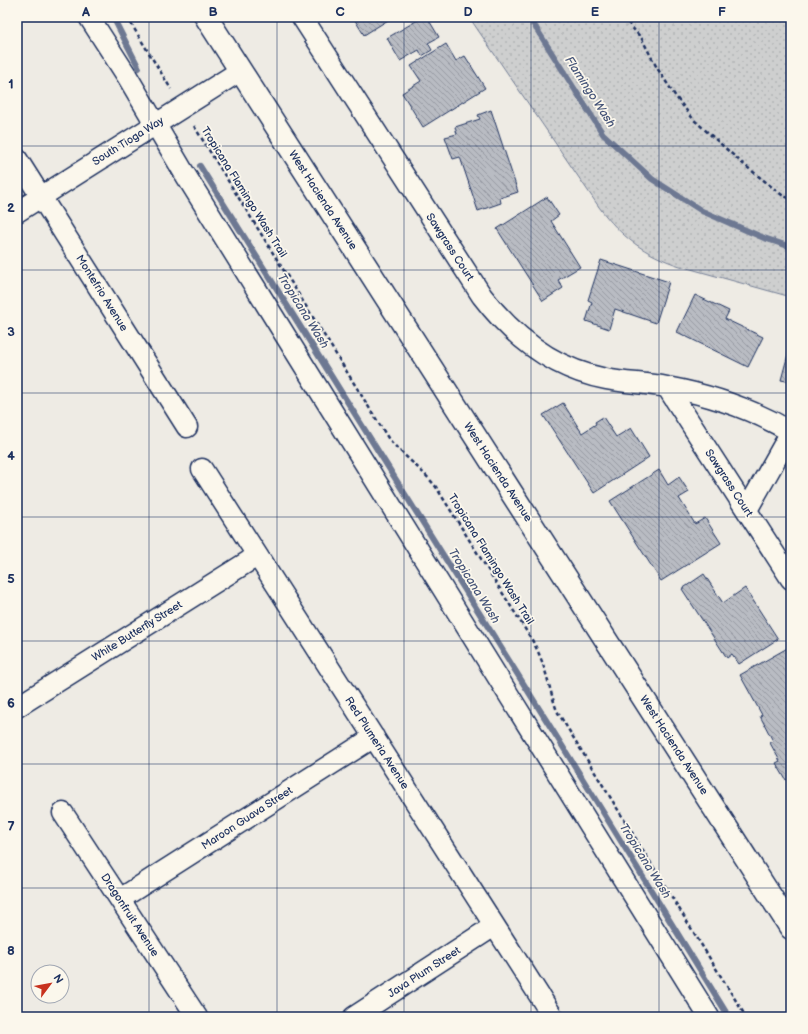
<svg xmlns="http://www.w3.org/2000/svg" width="808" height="1034" font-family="'Balsamiq Sans',sans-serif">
  <defs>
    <pattern id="grass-dots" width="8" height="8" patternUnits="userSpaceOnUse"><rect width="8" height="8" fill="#cecfcf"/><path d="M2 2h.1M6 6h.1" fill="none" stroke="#b0b2b4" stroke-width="1.8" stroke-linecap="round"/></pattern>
    <pattern id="building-back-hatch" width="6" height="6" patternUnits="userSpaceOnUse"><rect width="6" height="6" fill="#b9bcc3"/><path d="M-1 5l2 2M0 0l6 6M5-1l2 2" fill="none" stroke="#9699a2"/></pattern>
  </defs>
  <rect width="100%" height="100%" fill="#eeebe4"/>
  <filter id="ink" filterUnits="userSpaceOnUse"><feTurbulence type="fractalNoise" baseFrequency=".025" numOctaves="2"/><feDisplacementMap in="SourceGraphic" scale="8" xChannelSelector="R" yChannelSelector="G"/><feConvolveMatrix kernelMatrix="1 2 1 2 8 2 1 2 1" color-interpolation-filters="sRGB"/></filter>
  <g filter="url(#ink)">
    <path fill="url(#grass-dots)" stroke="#747f96" d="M469,17H791V297L680,266C644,254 621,237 599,207Z"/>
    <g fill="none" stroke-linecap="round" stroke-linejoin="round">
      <path stroke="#6d7892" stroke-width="6" d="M113,17L139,68
        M529,17L603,134L652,179L702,211L764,238L791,247
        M200,166L563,747L729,1017"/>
    </g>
    <path fill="url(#building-back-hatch)" stroke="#1b2f5e" d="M353,17H393L364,35Z
      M423,17H427L439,37L428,43L432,50L422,56L419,50L400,61L387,38Z
      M446,44L456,61L465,56L485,88L423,127L402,93L421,81L411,66Z
      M491,110L518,192L500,198L501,203L478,211L460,157L453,159L445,137L457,134L455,127L480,119L478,115Z
      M547,197L559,215L551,221L580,267L558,280L563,288L543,301L497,229Z
      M601,260L669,282L656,323L615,309L609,329L586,321L592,302L588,300Z
      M695,295L729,311L725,319L763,337L748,367L677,332Z
      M791,343V382L781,380Z
      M563,403L582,433L596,424L595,422L603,417L616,437L631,428L649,457L594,493L543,415Z
      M659,470L668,485L679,477L689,492L679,498L695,524L705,518L721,543L661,581L610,501Z
      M704,574L723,603L745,588L778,639L739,664L732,654L727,658L682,589Z
      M791,646V777L786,780L776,763L780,761L770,743L773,741L760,716L762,715L740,675Z"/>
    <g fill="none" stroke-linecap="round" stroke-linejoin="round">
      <g stroke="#1b2f5e" stroke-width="23">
        <path id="minor" d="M89,17L127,76L183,171L709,1017
          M302,17L482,296C514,338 553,369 606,379C626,383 646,383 667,387L791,579
          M17,159L187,427
          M17,212L240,71
          M667,387C710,395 753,409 791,432L747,510
          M202,469L553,1017
          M17,707L257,556
          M63,813L197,1017
          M120,899L374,737
          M354,1017L494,926"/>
      </g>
      <g stroke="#1b2f5e" stroke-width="25">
        <path id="major" d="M206,17L791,928"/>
      </g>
      <path stroke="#1b2f5e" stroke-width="2.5" stroke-dasharray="4 3" stroke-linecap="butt" d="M127,17L171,89
        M623,17L642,39L657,68L676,97L694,120L742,163L782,195L791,199
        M194,126L388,438C403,456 422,469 436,487L532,640C546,664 548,686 557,711L746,1017"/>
      <use href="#minor" stroke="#fbf7ec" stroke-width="20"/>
      <use href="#major" stroke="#fbf7ec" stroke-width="22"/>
    </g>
  </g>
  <path fill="none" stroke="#1b2f5e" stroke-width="1" stroke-opacity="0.55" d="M149,17V1017M277,17V1017M404,17V1017M531,17V1017M659,17V1017M17,146H791M17,270H791M17,393H791M17,517H791M17,641H791M17,764H791M17,888H791"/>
  <g text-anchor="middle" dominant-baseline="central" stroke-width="3.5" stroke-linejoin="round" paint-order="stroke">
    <g font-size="11" fill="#1b2f5e" stroke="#fbf7ec">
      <text transform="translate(128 141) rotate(-32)">South Tioga Way</text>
      <text transform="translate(244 192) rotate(58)">Tropicana Flamingo Wash Trail</text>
      <text transform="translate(323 200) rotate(57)">West Hacienda Avenue</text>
      <text transform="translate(450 247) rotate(57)">Sawgrass Court</text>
      <text transform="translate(102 293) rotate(58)">Montefrio Avenue</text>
      <text transform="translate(498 472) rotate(57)">West Hacienda Avenue</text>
      <text transform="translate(729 483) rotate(57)">Sawgrass Court</text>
      <text transform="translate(491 559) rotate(58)">Tropicana Flamingo Wash Trail</text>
      <text transform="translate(137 631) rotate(-32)">White Butterfly Street</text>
      <text transform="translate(377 743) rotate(57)">Red Plumeria Avenue</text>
      <text transform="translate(674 745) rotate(57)">West Hacienda Avenue</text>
      <text transform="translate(247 818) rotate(-33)">Maroon Guava Street</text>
      <text transform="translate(130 915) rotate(57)">Dragonfruit Avenue</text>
      <text transform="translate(424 972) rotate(-33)">Java Plum Street</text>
    </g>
    <g font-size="12" font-style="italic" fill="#445378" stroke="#fbf7ec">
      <text transform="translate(590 92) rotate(57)">Flamingo Wash</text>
      <text transform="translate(303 311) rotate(58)">Tropicana Wash</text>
      <text transform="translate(474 586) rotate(58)">Tropicana Wash</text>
      <text transform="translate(645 861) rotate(58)">Tropicana Wash</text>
    </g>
  </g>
  <rect width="808" height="1034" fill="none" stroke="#fbf7ec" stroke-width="44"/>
  <g transform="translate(50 984) rotate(58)"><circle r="19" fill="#fbf7ec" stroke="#a1a7b3"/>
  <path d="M0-3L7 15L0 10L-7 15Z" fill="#c8321e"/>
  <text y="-6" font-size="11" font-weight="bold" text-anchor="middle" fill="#1b2f5e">N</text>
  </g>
  <rect x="22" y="22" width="764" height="990" fill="none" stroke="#1b2f5e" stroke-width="1.5"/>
  <g font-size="13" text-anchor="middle" font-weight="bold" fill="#1b2f5e">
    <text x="86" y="16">A</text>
    <text x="213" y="16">B</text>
    <text x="340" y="16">C</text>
    <text x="468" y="16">D</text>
    <text x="595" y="16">E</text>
    <text x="722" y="16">F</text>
    <text x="11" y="88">1</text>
    <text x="11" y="212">2</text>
    <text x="11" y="336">3</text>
    <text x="11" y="460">4</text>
    <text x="11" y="583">5</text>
    <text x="11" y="707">6</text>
    <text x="11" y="831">7</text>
    <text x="11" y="955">8</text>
  </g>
</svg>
